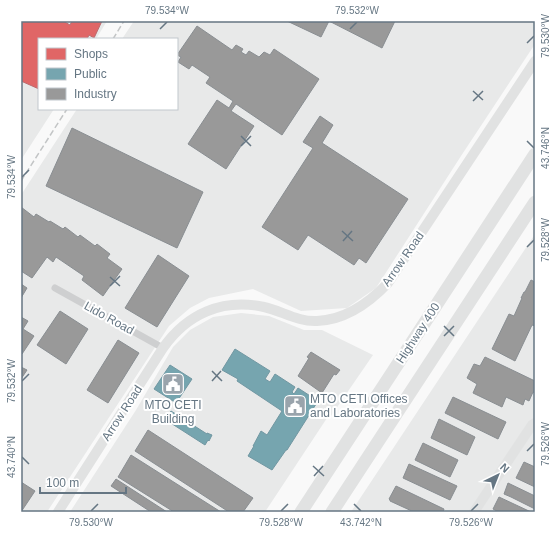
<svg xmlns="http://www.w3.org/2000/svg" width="556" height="533" font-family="Arial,sans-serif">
  <rect width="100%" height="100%" fill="#f9f9f9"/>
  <path fill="#e8e9e9" d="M21,21H107L96,39H39V109H54L21,160Z
    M134,21H535V44L461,156L376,288L347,308L301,311L253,289L209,298L190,308L169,326L47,512H21V195L77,109H177V39H122Z
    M535,234V512H351L533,237Z
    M241,313L269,316L304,330H322L373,355L331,416L329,415L265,512H70L136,410L173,347L190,330L213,317Z"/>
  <path fill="#e06666" stroke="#bb6b6f" d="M21,21H63L70,25L72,21H102L94,38L89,35L87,39H39V89L21,81Z"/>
  <path fill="#76a5af" stroke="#7197a2" d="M235,349L270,371L265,379L270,382L275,374L295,387L292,392L294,394L298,388L318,401L287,450H286L272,470L248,456L254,446H253L261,431L267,435L282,411L237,381L238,379L222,370Z
    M170,365L192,379L176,403L154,389Z
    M171,411L207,434V433L212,435L209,441L208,440L205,445L166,420Z"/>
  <path fill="#999" stroke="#898e92" d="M287,21H329L321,37Z
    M329,21H395L382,48Z
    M197,26L232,50L236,45L243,49L241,52L246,55L249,51L259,57L264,52L270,55L274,49L319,79L282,135L236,104L231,111L254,126L226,169L188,144L217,100L229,108L233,101L206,83L210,77L192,65L189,69L178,62L181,57L177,55Z
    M320,116L333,125L322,143L408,199L366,263L359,258L354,265L308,235L298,250L262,227L313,148L303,142Z
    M72,128L203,192L177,248L46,186Z
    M21,207L34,217L36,214L49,222L50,221L63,229L65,227L78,237L80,235L95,246L97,244L110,254L107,258L122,269L103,296L82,280L84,276L56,257L53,262L47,257L32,278L21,271Z
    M158,255L189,276L157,327L125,308Z
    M531,280L535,282V326L532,325L515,361L492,349L509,314L514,316L522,298H521L524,292H525Z
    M21,284L27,288L21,298Z
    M60,311L88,329L66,364L37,345Z
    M21,317L28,321L23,329L34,336L22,354L21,353Z
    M118,340L139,353L108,403L87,390Z
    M311,352L340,370L336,375L334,374L322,393L298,376L309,358L307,357Z
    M485,357L535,381V393L533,392L529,401L525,399L523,405L506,397L502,407L473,393L477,384L467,378L474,364L480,366Z
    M21,367L27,370L21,379Z
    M453,397L506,422L498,439L445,413Z
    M439,419L475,437L467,455L431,438Z
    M148,430L253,498L243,512H229L135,451Z
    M423,443L458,460L450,477L415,460Z
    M131,455L221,512H174L118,477Z
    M524,462L535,467V487L516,478Z
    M409,464L457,486L450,500L403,478Z
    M116,479L167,512H151L111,486Z
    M21,482L35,491L21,512Z
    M508,483L535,496V509L511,497L504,494Z
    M396,486L444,509L443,512H414L390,501V500L389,499Z
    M499,497L531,512H499L493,509Z"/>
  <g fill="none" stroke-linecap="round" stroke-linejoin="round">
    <path stroke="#cecfd0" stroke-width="7" d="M55,288L163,348"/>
    <path stroke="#e1e2e2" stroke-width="10" d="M58,512L163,348C187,314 222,298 264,307C282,311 298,322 317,321C345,320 369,303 388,283L535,61
      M474,512L532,425L535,423"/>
    <path stroke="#e1e2e2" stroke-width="13" d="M301,512L535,154
      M332,512L535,202"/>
    <path stroke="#c3c5c6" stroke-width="1.5" stroke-dasharray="6 3" stroke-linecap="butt" d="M113,39L124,21
      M21,181L67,109"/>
  </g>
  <path fill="none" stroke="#657683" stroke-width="1.5" d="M160,29L167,22M350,29L357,22M527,43L534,36M473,91L483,100M473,101L483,91M241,136L251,146M527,141L534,148M241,146L251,136M22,177L29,170M342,231L353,241M343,241L352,231M527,247L534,240M110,277L120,286M110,286L120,276M444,326L454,336M444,336L454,326M212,371L222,381M22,381L29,374M212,381L221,371M527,451L534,444M22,457L29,464M313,466L324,476M314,476L323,466M354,504L361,511M91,511L98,504M281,511L288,504M471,511L478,504"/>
  <defs>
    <g id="civic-square" transform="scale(1.15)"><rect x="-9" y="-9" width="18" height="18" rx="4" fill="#99a4ac" stroke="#fff"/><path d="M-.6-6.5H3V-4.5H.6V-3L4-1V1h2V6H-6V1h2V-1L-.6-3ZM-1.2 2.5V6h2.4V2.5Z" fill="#fff"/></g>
  </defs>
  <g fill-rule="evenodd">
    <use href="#civic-square" x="173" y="384"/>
    <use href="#civic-square" x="295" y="406"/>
  </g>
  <g text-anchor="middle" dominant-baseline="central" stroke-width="4" stroke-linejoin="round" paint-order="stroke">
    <g font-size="12" fill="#657683" stroke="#fff">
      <text transform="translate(403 259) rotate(-55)">Arrow Road</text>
      <text transform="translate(109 318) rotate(29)">Lido Road</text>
      <text transform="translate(418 333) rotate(-57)">Highway 400</text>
      <text transform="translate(122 413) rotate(-57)">Arrow Road</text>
    </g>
    <g font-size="12" fill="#657683" stroke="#fff" text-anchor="start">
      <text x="310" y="399">MTO CETI Offices<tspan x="310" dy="14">and Laboratories</tspan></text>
      <text x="173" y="405" text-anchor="middle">MTO CETI<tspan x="173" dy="14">Building</tspan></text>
    </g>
  </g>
  <rect width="556" height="533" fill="none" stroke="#ffffff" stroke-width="44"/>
  <rect x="38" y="38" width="140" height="72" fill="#ffffff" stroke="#c1c8cd"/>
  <rect x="46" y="48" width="20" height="12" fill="#e06666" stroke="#c1c8cd"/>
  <text x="74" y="58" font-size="12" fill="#657683">Shops</text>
  <rect x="46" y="68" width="20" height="12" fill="#76a5af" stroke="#c1c8cd"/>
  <text x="74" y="78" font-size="12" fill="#657683">Public</text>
  <rect x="46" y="88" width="20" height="12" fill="#999999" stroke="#c1c8cd"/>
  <text x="74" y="98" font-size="12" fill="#657683">Industry</text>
  <g transform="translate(498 475) rotate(43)" stroke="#ffffff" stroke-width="3" paint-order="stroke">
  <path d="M0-3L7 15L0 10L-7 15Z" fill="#657683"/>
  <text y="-6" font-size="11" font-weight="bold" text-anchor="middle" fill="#657683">N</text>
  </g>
  <path d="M40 487v6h86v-6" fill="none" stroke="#657683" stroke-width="2"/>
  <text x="46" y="487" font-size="12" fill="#657683" stroke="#ffffff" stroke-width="3" paint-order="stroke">100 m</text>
  <rect x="22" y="22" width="512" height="489" fill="none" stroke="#657683" stroke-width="1.5"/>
  <g font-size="10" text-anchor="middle" fill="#657683">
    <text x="167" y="14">79.534°W</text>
    <text x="357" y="14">79.532°W</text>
    <text transform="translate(545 36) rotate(-90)" y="4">79.530°W</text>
    <text transform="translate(545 148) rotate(-90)" y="4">43.746°N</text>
    <text transform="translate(11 177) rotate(-90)" y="4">79.534°W</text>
    <text transform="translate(545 240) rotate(-90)" y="4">79.528°W</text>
    <text transform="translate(11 381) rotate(-90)" y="4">79.532°W</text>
    <text transform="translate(545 444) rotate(-90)" y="4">79.526°W</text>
    <text transform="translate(11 457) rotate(-90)" y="4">43.740°N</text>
    <text x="91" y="526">79.530°W</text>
    <text x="281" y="526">79.528°W</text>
    <text x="361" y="526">43.742°N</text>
    <text x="471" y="526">79.526°W</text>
  </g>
</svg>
